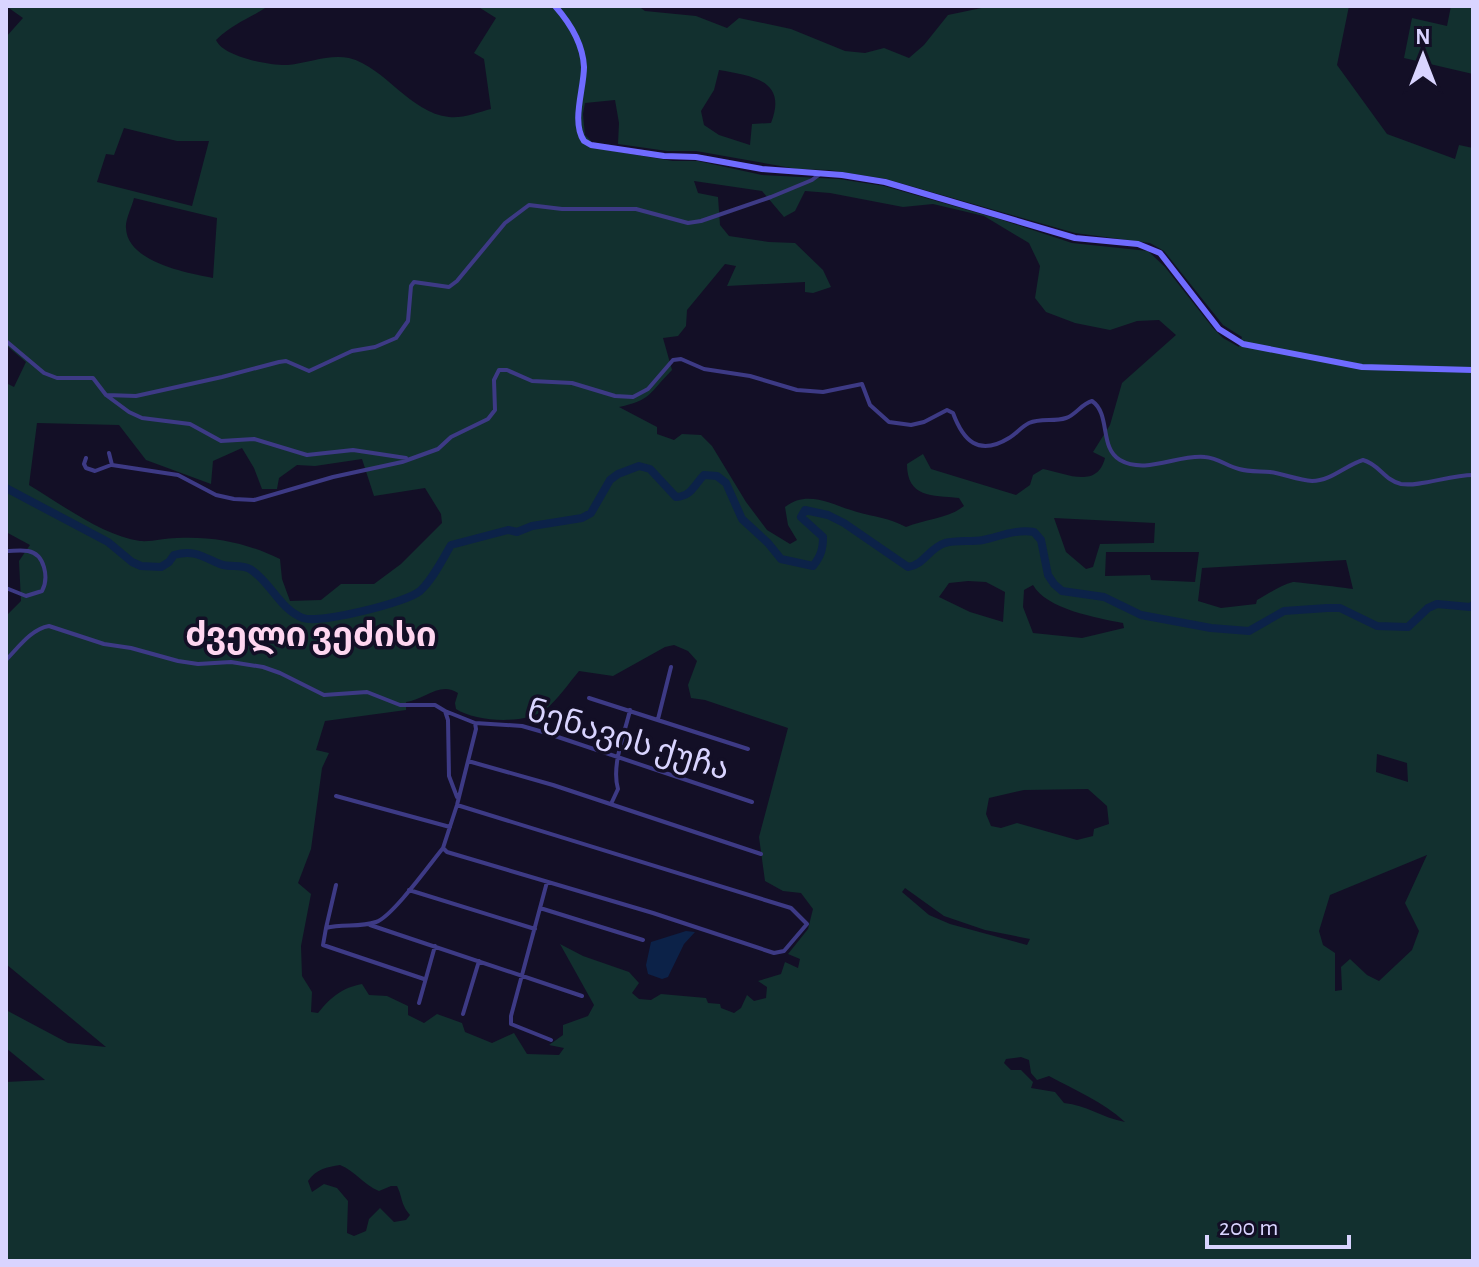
<svg xmlns="http://www.w3.org/2000/svg" width="1479" height="1267" font-family="'Alegreya Sans','Noto Sans Georgian',sans-serif">
  <rect width="100%" height="100%" fill="#130f26"/>
  <path fill="#12302f" fill-rule="evenodd" d="M6,6H268C248,20 235,22 216,40C223,57 271,66 288,65C308,63 329,54 349,58C385,67 410,113 449,117C461,119 479,112 491,109L484,59L474,53L496,18L477,6H638L645,11L696,16L727,28L739,18L791,29L845,51L865,53L884,48L909,58L924,45L948,15L991,6H1349L1337,65L1387,134L1455,159L1459,145L1473,148V1261H6V1082L45,1080L6,1048V1010L68,1043L106,1047L6,964V616L21,601L19,561L30,545L6,532V383L14,387L26,362L6,345V37L23,18ZM719,70C752,76 788,80 771,123L752,124L750,145L719,135L704,125L701,111L714,90ZM615,100L619,123L618,144L667,151H696L797,169L829,170L886,179L1075,233L1150,243L1164,251L1223,325L1242,337L1239,347L1223,338L1213,328L1165,267L1148,251L1072,243L999,219L884,186L839,179L762,175L698,161H673L595,148L591,141L585,135L583,114L585,103ZM124,128L177,141H209L192,206L97,182L106,154L114,155ZM694,181L762,191L784,217L795,211L805,191L830,193L903,207L933,204L984,216L1029,243L1040,266L1035,298L1046,312L1075,323L1110,330L1137,321L1159,320L1176,335L1122,383L1110,425L1093,452L1105,458C1097,490 1065,473 1043,469L1033,475L1030,485L1016,495L931,469L923,454L907,464C907,498 932,495 959,498L964,506C948,519 925,519 906,527C889,518 875,517 857,512C832,505 808,489 785,507L788,525L797,540L790,544L767,530L746,502L712,446L701,435L682,434L674,440L657,434V427L619,407C652,400 649,393 672,370L663,338L678,336L686,326L687,310L725,264L736,266L727,286L805,282V292L813,293L831,287L823,270L795,243L769,242L729,236L720,225L718,197L698,193ZM134,198L217,218L213,278C187,273 127,262 126,228C125,220 132,207 134,198ZM37,423L119,425L146,460L211,484L213,461L242,448L254,468L262,489H277L279,478L297,465L315,466L362,459L374,496L425,488L441,514L442,523L401,564L374,584H341L321,600L290,601L282,579L280,559C247,543 214,536 177,538C165,538 152,542 140,541C103,536 61,504 29,485ZM1054,518L1155,523L1154,543L1100,544L1093,567L1086,569L1066,552ZM1106,552H1199L1195,582L1151,580L1150,575L1105,576ZM1346,560L1353,589C1347,588 1297,582 1293,582C1281,585 1268,594 1257,600L1256,604L1221,608L1198,601L1202,568ZM968,581L986,582L1005,592L1003,622L970,612L939,597L949,583ZM1033,585C1046,609 1097,618 1123,623L1124,628L1082,638L1033,633L1023,607L1024,590ZM674,645L688,651L697,661L688,685L691,698L705,700L788,728L759,837L765,881L783,891L801,893L813,909L808,929L788,954L800,959L798,968L785,962L781,974L758,981L767,987L766,998L754,1001L747,995L741,1008L734,1013L721,1008L720,1004L708,1003L706,998L661,994L651,1000L639,999L632,993L639,983L629,972L583,956L560,944L594,1005L588,1016L563,1025V1035L549,1045L564,1048L559,1055L527,1054L514,1033L492,1043L465,1032L462,1023L437,1014L424,1023L408,1015V1006L387,996L369,995L362,984C342,988 332,996 318,1013L311,1012L312,992L302,976L301,946L311,894L298,883L311,849L322,768L329,753L316,750L325,721L406,710V702C424,700 440,681 458,693L455,703L456,709C476,722 526,725 546,709C558,699 569,683 579,671L613,676L665,647ZM1377,754L1407,763L1408,782L1376,772ZM1088,789L1107,806L1109,824L1094,829L1093,836L1077,840L1017,823L1001,828L991,826L986,814L989,798L1024,790ZM1427,855L1405,903L1419,931L1412,950L1379,981L1367,975L1350,959L1341,967L1342,990L1335,991V953L1323,945L1319,931L1330,895ZM905,888L944,916L985,930L1030,939L1027,945L950,924L929,915L902,892ZM1021,1057L1029,1060L1031,1073L1037,1080L1049,1076C1075,1090 1103,1102 1125,1122C1103,1118 1086,1105 1064,1103L1055,1092L1031,1088L1033,1082L1021,1070H1011L1004,1063L1006,1059ZM340,1165C355,1171 364,1185 379,1191L391,1186H397C403,1198 400,1203 410,1215L406,1220L394,1222L380,1208L369,1219L366,1231L354,1236L347,1233L348,1201L337,1188L324,1184L312,1192L308,1181C316,1169 327,1167 340,1165Z
    M1451,6H1473V74L1404,58L1412,18L1447,26Z"/>
  <path fill="#0c2248" d="M686,931L695,932L684,944L668,977L662,979L648,974L646,965L651,942Z"/>
  <g fill="none" stroke-linecap="round" stroke-linejoin="round">
    <path stroke="#0c2248" stroke-width="8" d="M6,488L108,542L132,562L141,566L161,567L169,562L174,555C194,549 203,557 220,564C230,568 240,564 250,569C270,581 280,610 303,618C320,624 408,602 420,591C433,579 442,560 451,545L508,530L517,532L532,526L582,518L591,513L610,480L618,474L639,466L650,469L676,497C692,496 694,485 704,475L717,476L726,483L742,519L768,543L781,559L813,566C821,556 823,549 823,537L801,517L805,510L828,515L844,523L908,567C924,565 929,548 945,543C957,540 971,542 983,540C1001,536 1016,529 1034,532L1041,540L1048,575L1054,584L1062,591L1104,597L1141,615L1211,628L1249,631L1284,611L1327,608H1340L1377,626L1408,627L1428,608L1437,604L1470,607L1473,605"/>
    <path stroke="#3d3a85" stroke-width="4" d="M6,341L44,373L57,378H93L106,395L129,412L142,418L190,424L221,441L254,439L307,455L353,450L406,458
      M106,395L136,396L222,377L279,362L286,361L309,371L352,351L375,347L396,338L408,321L411,286L414,282L449,287L457,281L505,223L529,205L562,209H636L688,223L701,221L771,197L812,180L820,174
      M109,453L112,465L178,475L216,495L234,499L254,500L333,477L402,462L438,449L451,437L488,419L495,410L494,380L499,370H507L532,381L572,383L615,396L633,397L648,389L673,360L681,359L704,369L750,376L797,390L823,392L862,384L870,405L889,422L911,425L924,422L947,410L953,413C963,440 978,457 1009,438C1016,434 1021,427 1029,423C1041,418 1054,422 1066,418C1076,415 1081,404 1092,401C1111,414 1099,448 1120,460C1146,475 1178,454 1205,457C1218,458 1227,466 1239,469C1249,472 1260,471 1270,472C1284,474 1298,480 1312,481C1331,481 1346,465 1363,460C1379,464 1384,480 1401,484C1420,487 1450,475 1473,475
      M86,458L84,464L86,468L95,471L111,465
      M6,551C13,551 21,550 28,551C45,554 49,578 42,591L26,596L6,588
      M6,660C18,648 31,629 49,626L104,644L131,648L178,661L198,664L231,662L263,667L280,673L324,695L367,692L400,705H435L445,711L448,720L449,776L457,797
      M589,698L748,749
      M445,711L475,723L522,726L543,732L752,802
      M658,719L671,667
      M468,761L553,785L761,854
      M336,796L450,827
      M611,804L618,789C611,765 625,733 630,710
      M457,805L791,908L807,924L784,951L774,953L653,913L447,852L443,848L457,805L476,729L475,723
      M547,882L511,1016V1024L551,1040
      M409,890L535,929
      M540,908L643,940
      M370,925L582,996
      M326,928L336,885
      M424,979L323,945L326,928C342,923 359,928 376,922C392,917 430,864 443,848
      M419,1003L435,946
      M463,1014L479,961"/>
    <path stroke="#6f6bff" stroke-width="6" d="M555,6C570,23 583,44 584,67C584,89 571,122 584,141L591,145L664,156L696,157L762,169L842,175L885,182L1075,238L1138,244L1160,253L1219,329L1243,344L1362,367L1473,370"/>
  </g>
  <g text-anchor="middle" dominant-baseline="central" stroke-width="7" stroke-linejoin="round" paint-order="stroke">
    <g font-size="32" fill="#d9d4ff" stroke="#130f26">
      <text transform="translate(628 740) rotate(17)">ნენავის ქუჩა</text>
    </g>
    <g font-size="34" font-weight="bold" fill="#ffd6f0" stroke="#130f26">
      <text x="311" y="636">ძველი ვეძისი</text>
    </g>
  </g>
  <rect width="1479" height="1267" fill="none" stroke="#d9d4ff" stroke-width="16"/>
  <g transform="translate(1423 56)" stroke="#130f26" stroke-width="6" paint-order="stroke">
  <path d="M0-6L14 30L0 20L-14 30Z" fill="#d9d4ff"/>
  <text y="-12" font-size="22" font-weight="bold" text-anchor="middle" fill="#d9d4ff">N</text>
  </g>
  <path d="M1207 1235v12h142v-12" fill="none" stroke="#d9d4ff" stroke-width="4"/>
  <text x="1219" y="1235" font-size="24" fill="#d9d4ff" stroke="#130f26" stroke-width="6" paint-order="stroke">200 m</text>
</svg>
